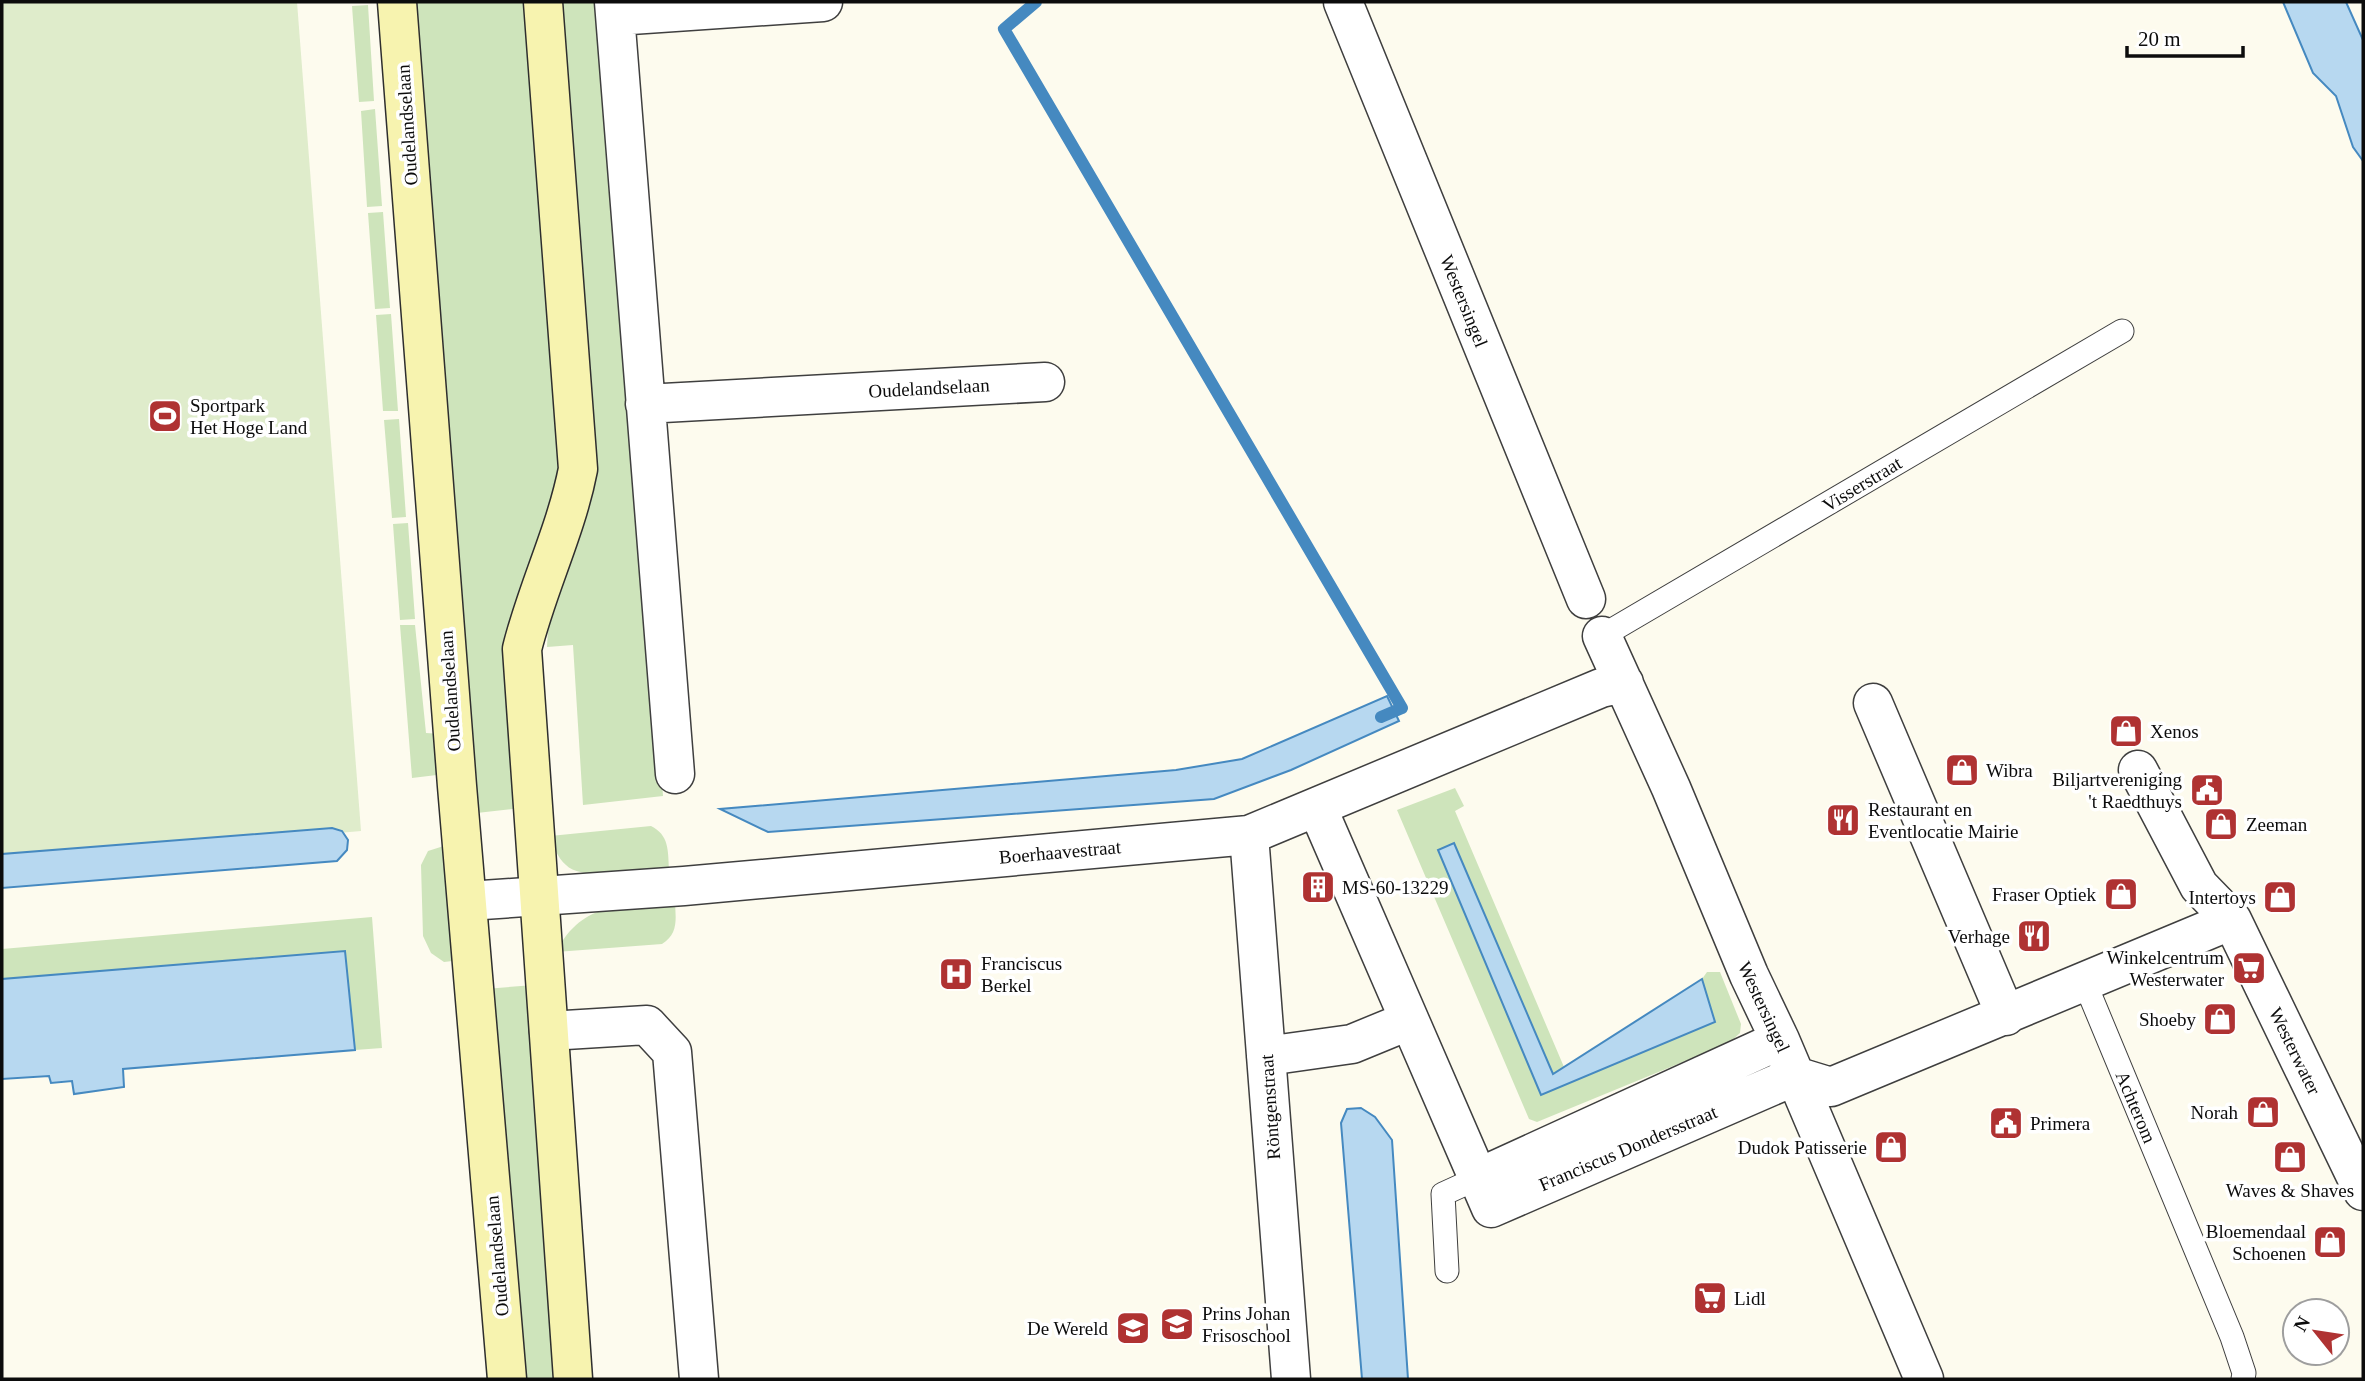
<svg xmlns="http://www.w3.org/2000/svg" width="2365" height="1381" font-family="'Times New Roman',serif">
  <rect width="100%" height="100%" fill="#fdfbee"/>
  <path fill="#cee4bb" d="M406,2H527L565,461L548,545L522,808L468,814Z
    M555,2H602L663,796L583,805L573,645L547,647L549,609L591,490Z
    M368,5L374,101L359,102L352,6Z
    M375,109L382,206L367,207L361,111Z
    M383,212L390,308L375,309L368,213Z
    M391,314L398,411H383L376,315Z
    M399,419L406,517L392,518L384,420Z
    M408,523L415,619L400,620L393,524Z
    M400,625H415L426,733L442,734L445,774L412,778Z
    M1455,788L1464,806L1455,811L1564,1067L1553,1074L1454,843L1438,851L1541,1095L1715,1022L1702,979L1707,972H1720L1741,1024L1740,1033L1729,1043L1537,1122L1529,1119L1397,810Z
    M651,826C669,835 668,850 669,869C645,871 582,882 566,865C557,857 554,847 550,836Z
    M450,844L461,960L444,962L431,953L423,936L421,865L428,851Z
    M675,903C676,920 678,934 662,944L556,952C584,899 623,907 675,903Z
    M372,917L382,1048L355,1050L345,951L2,979V949Z
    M534,985L562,1379H517L485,989Z"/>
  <path fill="#dfeccb" d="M2,2H297L361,831L2,863Z"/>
  <path fill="#b7d8f0" stroke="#4589c0" stroke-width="2" d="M2283,2H2346L2363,40V161L2353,147L2336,96L2313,73Z
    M1387,696L1399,721L1291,770L1214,799L768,832L720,809L1176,770L1242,759Z
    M332,828L342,831L348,840L347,850L337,861L2,888V854Z
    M1454,843L1553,1074L1702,979L1715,1022L1541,1095L1438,850Z
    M345,951L355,1050L123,1069L124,1087L74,1094L72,1081L51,1083L49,1076L2,1079V979Z
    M1361,1108L1375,1117L1392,1140L1408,1379H1362L1341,1123L1347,1109Z"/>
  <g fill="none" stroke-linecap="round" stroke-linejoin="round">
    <path stroke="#4589c0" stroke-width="12" d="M1036,2L1004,29L1402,708L1381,717"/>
    <g stroke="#3f3f3f" stroke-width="25">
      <path id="lane" d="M1602,636L2122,331
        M2085,983L2232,1337L2244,1373L2243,1379
        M1447,1271L1443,1194L1478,1178"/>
    </g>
    <g stroke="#3f3f3f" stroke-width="41">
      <path id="street" d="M614,2L675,774
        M1343,2L1586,599
        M616,16L823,2
        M645,404L1045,382
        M1602,636L1671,788L1749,975L1780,1040L1924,1379
        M1873,703L2006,1016
        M2138,770L2199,886L2232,920L2363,1191
        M1317,807L1478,1178L1780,1040
        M1249,835L1291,1379
        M468,901L684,886L1249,835L1601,688L1624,683
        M549,1031L647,1025L672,1052L699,1379
        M1266,1056L1352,1044L1408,1021
        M1795,1076L1831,1087L2232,920
        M1478,1178L1491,1208L1795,1076"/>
    </g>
    <g stroke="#2e2e2e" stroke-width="41">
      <path id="secondary" d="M397,2L457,786L507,1379
        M543,2L578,469C566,531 537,588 522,649L573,1379"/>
    </g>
    <use href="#lane" stroke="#fff" stroke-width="23"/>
    <use href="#street" stroke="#fff" stroke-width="38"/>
    <use href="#secondary" stroke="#f7f3af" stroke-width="38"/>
  </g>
  <defs>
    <g id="stadium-square" transform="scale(1.75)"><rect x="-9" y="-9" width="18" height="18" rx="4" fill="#af3232" stroke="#fff"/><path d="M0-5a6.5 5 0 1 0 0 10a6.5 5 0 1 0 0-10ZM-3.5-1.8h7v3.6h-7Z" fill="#fff"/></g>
    <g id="shop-square" transform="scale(1.75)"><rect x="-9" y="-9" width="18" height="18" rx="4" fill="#af3232" stroke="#fff"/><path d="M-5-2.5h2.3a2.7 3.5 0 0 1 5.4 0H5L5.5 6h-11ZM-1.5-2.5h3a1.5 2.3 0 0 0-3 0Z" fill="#fff"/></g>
    <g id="civic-square" transform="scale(1.75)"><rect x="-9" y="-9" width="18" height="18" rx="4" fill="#af3232" stroke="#fff"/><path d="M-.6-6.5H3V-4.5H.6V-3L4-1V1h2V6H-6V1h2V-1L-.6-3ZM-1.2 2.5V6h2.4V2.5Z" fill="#fff"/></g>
    <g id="restaurant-square" transform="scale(1.75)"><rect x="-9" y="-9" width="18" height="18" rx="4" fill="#af3232" stroke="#fff"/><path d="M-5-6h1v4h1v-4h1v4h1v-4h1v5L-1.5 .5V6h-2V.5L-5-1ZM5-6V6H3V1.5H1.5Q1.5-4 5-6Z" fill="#fff"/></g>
    <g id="building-square" transform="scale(1.75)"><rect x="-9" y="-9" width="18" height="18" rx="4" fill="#af3232" stroke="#fff"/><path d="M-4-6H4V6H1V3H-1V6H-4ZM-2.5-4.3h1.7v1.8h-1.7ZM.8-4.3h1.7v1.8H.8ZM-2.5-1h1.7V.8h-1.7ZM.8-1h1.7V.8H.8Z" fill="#fff"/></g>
    <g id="supermarket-square" transform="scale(1.75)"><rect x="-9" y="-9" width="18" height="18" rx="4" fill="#af3232" stroke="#fff"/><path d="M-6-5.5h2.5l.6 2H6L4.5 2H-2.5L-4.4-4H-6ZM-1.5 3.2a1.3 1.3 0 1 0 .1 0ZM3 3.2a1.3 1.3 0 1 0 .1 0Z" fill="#fff"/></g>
    <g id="hospital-square" transform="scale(1.75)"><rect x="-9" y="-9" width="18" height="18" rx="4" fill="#af3232" stroke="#fff"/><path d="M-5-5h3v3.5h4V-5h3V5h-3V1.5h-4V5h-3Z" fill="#fff"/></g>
    <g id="school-square" transform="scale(1.75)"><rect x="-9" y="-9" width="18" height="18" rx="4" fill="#af3232" stroke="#fff"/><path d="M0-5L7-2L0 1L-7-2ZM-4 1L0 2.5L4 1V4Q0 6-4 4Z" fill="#fff"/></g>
  </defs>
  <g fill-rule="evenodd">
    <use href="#stadium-square" x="165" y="416"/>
    <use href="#shop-square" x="2126" y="731"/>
    <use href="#shop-square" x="1962" y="770"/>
    <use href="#civic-square" x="2207" y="790"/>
    <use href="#restaurant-square" x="1843" y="820"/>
    <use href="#shop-square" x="2221" y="824"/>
    <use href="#building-square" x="1318" y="887"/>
    <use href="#shop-square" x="2121" y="894"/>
    <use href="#shop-square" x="2280" y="897"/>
    <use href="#restaurant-square" x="2034" y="936"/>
    <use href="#supermarket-square" x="2249" y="968"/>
    <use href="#hospital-square" x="956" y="974"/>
    <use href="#shop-square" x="2220" y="1019"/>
    <use href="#shop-square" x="2263" y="1112"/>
    <use href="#civic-square" x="2006" y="1123"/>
    <use href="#shop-square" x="1891" y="1147"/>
    <use href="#shop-square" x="2290" y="1157"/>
    <use href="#shop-square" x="2330" y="1242"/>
    <use href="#supermarket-square" x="1710" y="1298"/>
    <use href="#school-square" x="1177" y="1324"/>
    <use href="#school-square" x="1133" y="1328"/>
  </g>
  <g text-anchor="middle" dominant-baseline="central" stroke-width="7" stroke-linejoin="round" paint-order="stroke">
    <g font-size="19" fill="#0c0c0c" stroke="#fff">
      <text transform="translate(407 125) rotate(-94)">Oudelandselaan</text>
      <text transform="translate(1464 301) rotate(68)">Westersingel</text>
      <text transform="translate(929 388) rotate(-3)">Oudelandselaan</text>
      <text transform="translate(1862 484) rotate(-31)">Visserstraat</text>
      <text transform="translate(450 691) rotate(-94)">Oudelandselaan</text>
      <text transform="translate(1060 852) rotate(-5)">Boerhaavestraat</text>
      <text transform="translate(1764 1007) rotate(65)">Westersingel</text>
      <text transform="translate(2295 1051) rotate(64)">Westerwater</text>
      <text transform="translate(1270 1107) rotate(-94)">Röntgenstraat</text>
      <text transform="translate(2136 1107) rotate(67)">Achterom</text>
      <text transform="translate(1628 1148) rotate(-23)">Franciscus Dondersstraat</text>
      <text transform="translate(497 1256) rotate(-95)">Oudelandselaan</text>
    </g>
    <g font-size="19" fill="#0c0c0c" stroke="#fff" text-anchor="start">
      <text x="190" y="405">Sportpark<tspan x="190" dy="22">Het Hoge Land</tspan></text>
      <text x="2150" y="731">Xenos</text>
      <text x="1986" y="770">Wibra</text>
      <text x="2182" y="779" text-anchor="end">Biljartvereniging<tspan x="2182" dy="22">'t Raedthuys</tspan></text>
      <text x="1868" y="809">Restaurant en<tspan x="1868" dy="22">Eventlocatie Mairie</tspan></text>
      <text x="2246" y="824">Zeeman</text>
      <text x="1342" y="887">MS-60-13229</text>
      <text x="2096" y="894" text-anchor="end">Fraser Optiek</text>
      <text x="2256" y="897" text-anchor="end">Intertoys</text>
      <text x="2010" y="936" text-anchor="end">Verhage</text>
      <text x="2224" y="957" text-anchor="end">Winkelcentrum<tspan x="2224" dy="22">Westerwater</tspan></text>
      <text x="981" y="963">Franciscus<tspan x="981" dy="22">Berkel</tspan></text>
      <text x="2196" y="1019" text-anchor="end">Shoeby</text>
      <text x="2238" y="1112" text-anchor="end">Norah</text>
      <text x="2030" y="1123">Primera</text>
      <text x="1867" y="1147" text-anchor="end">Dudok Patisserie</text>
      <text x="2290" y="1190" text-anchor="middle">Waves &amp; Shaves</text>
      <text x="2306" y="1231" text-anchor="end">Bloemendaal<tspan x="2306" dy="22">Schoenen</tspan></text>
      <text x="1734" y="1298">Lidl</text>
      <text x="1202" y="1313">Prins Johan<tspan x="1202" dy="22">Frisoschool</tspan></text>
      <text x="1108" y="1328" text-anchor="end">De Wereld</text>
    </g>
  </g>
  <rect width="2365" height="1381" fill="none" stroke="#0c0c0c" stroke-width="7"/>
  <g transform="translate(2316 1332) rotate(300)"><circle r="33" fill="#ffffff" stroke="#9e9e9e" stroke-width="2"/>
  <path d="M0-5L12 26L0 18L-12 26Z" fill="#af3232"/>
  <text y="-10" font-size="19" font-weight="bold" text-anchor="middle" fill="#0c0c0c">N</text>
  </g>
  <path d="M2127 46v10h116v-10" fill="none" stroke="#0c0c0c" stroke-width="3.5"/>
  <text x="2138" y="46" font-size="21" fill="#0c0c0c" stroke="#ffffff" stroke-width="5" paint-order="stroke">20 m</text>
</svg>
